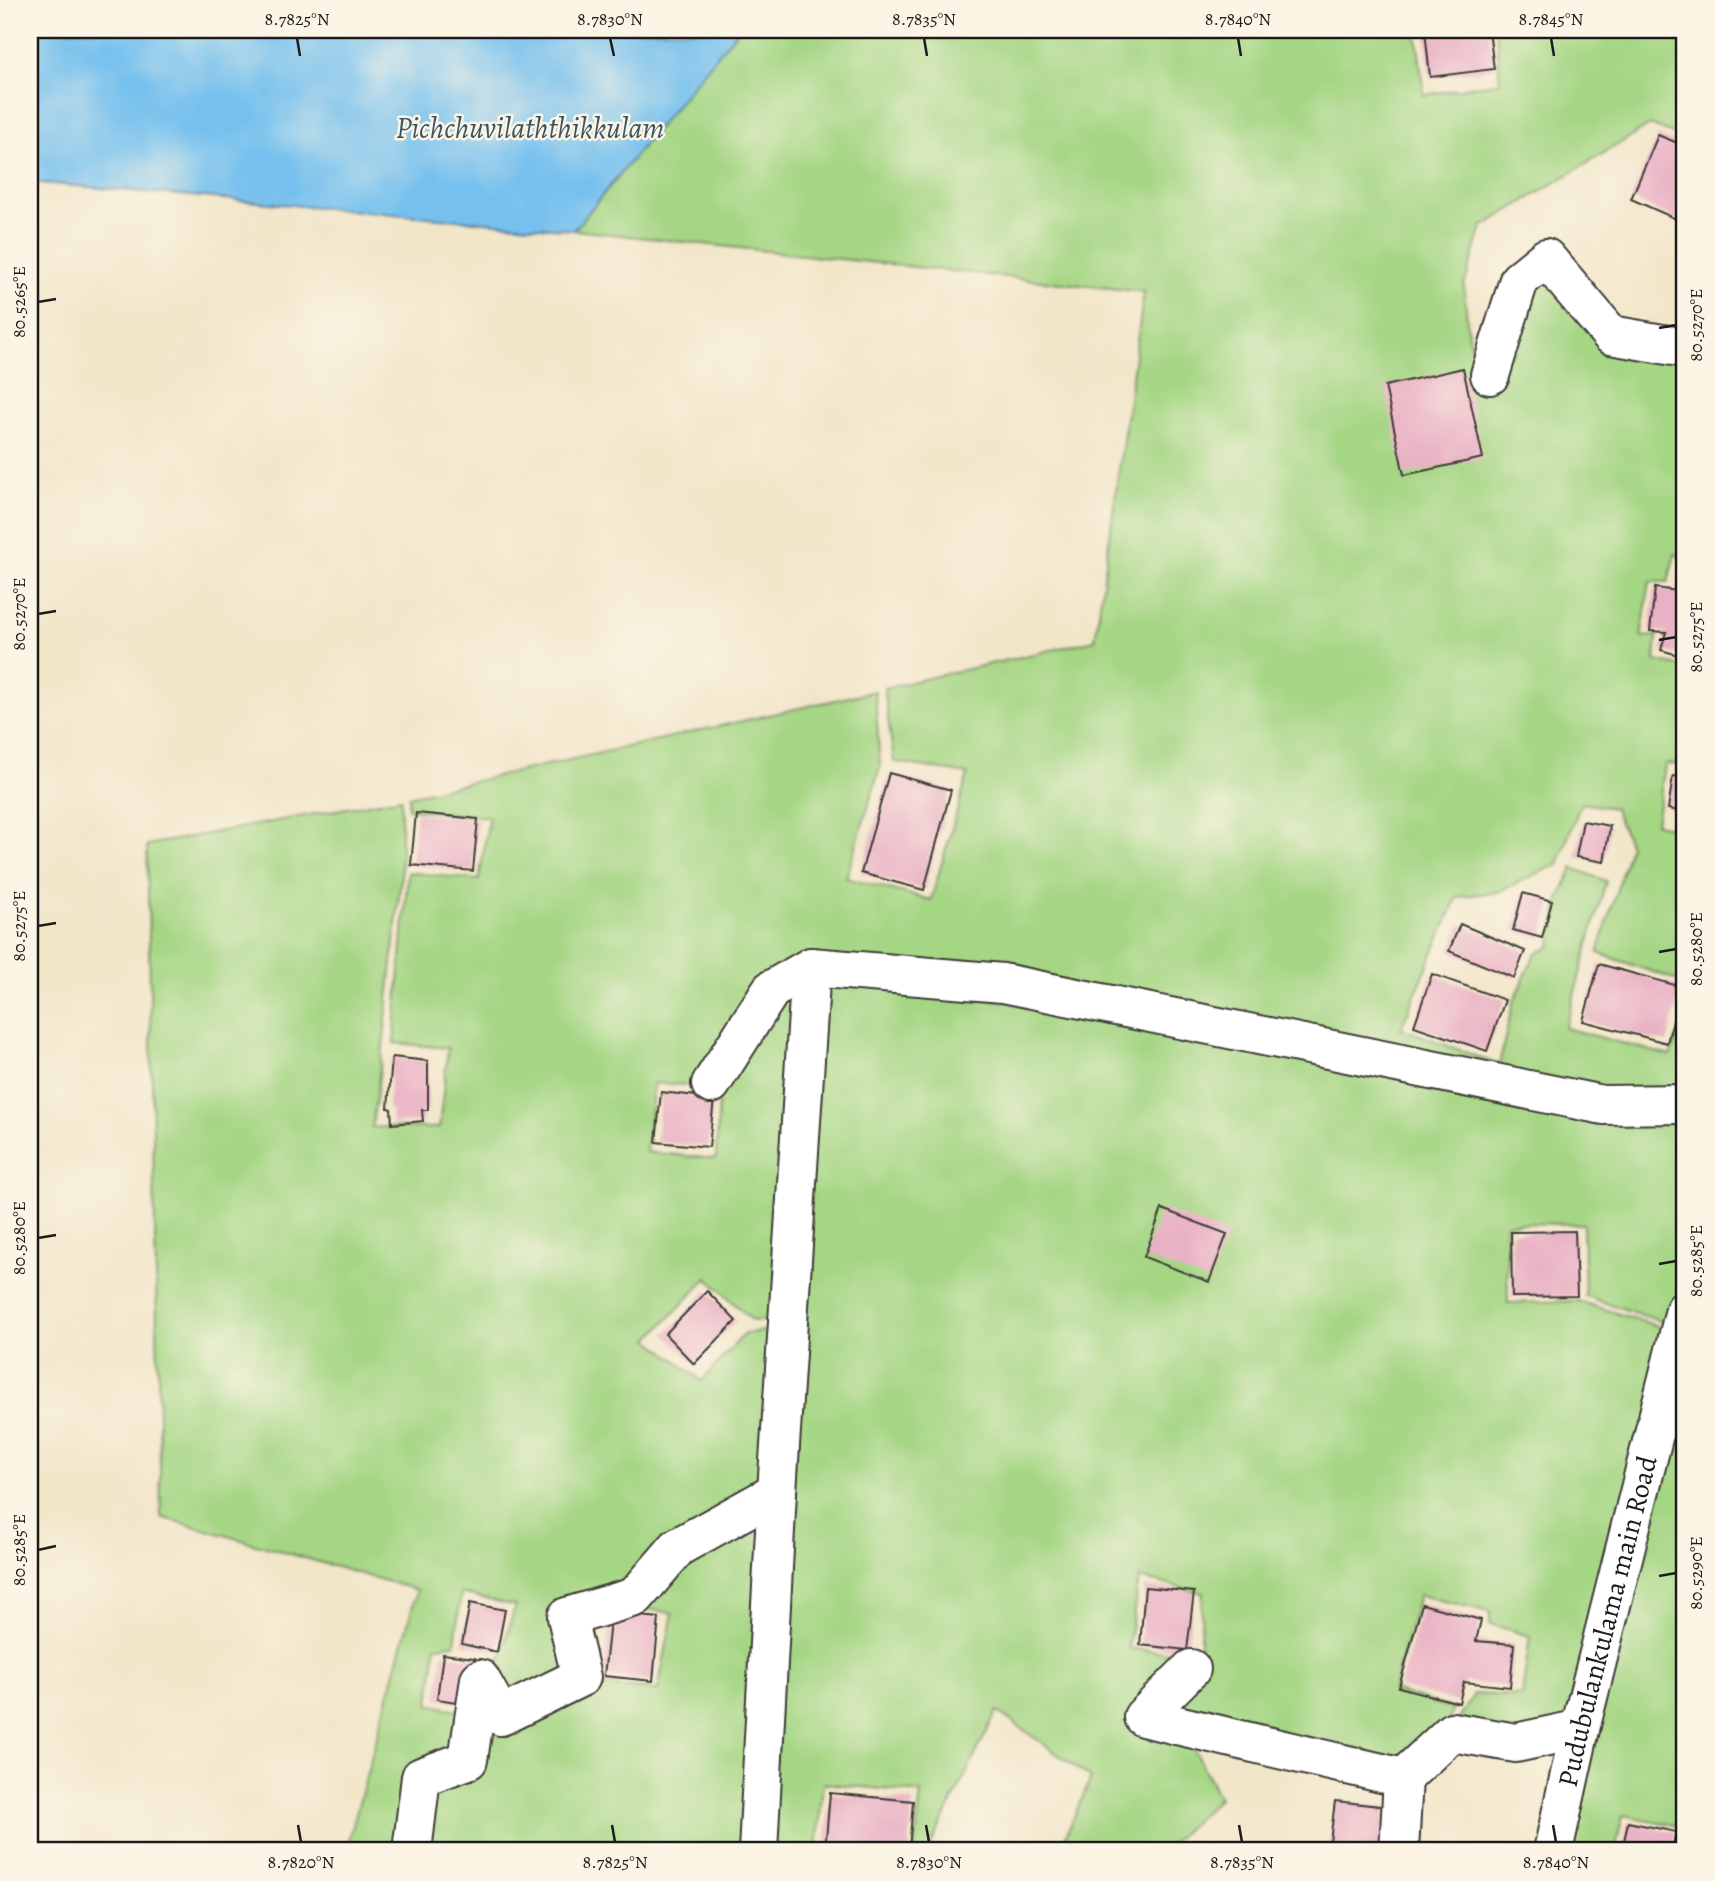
<svg xmlns="http://www.w3.org/2000/svg" width="1715" height="1881" font-family="Alegreya,serif">
  <rect width="100%" height="100%" fill="#fcf5e5"/>
  <filter id="ink" filterUnits="userSpaceOnUse"><feTurbulence type="fractalNoise" baseFrequency=".0143" numOctaves="2"/><feDisplacementMap in="SourceGraphic" scale="14" xChannelSelector="R" yChannelSelector="G"/><feConvolveMatrix kernelMatrix="1 2 1 2 8 2 1 2 1" color-interpolation-filters="sRGB"/></filter>
  <filter id="wash" filterUnits="userSpaceOnUse"><feTurbulence type="fractalNoise" baseFrequency=".00686" numOctaves="4" result="noise"/><feDisplacementMap in="SourceGraphic" scale="28" xChannelSelector="R" yChannelSelector="G"/><feGaussianBlur stdDeviation="1.57" result="paint"/><feColorMatrix in="noise" values="0 0 0 0 0 0 0 0 0 0 0 0 0 0 0 0 0 1.4 0 .05"/><feComposite in="paint" operator="in"/></filter>
  <g filter="url(#wash)">
    <rect width="100%" height="100%" fill="#f2e6c9"/>
    <path fill="#a5d684" stroke="#607950" stroke-width="2" d="M738,30H1416L1424,95L1500,82L1496,30H1685V139L1650,125L1482,227L1464,286L1468,332L1479,378L1494,383L1523,288L1545,269L1606,342L1685,354V558L1675,554L1668,582H1650L1641,637L1657,636L1655,661L1685,667V765L1665,764L1656,824L1685,830V983L1598,953L1630,846L1614,808L1581,803L1558,864L1498,892L1457,897L1401,1028L1499,1065L1513,1003L1535,954L1550,947L1560,897L1573,868L1606,881L1565,1028L1670,1056L1685,1016V1097L1605,1099L1412,1061L1242,1018L998,975L812,958L768,983L705,1086L654,1083L646,1152L716,1159L719,1090L776,994L805,978L784,1320L753,1321L707,1278L649,1339L702,1381L745,1333L783,1329L771,1486L673,1542L629,1588L561,1609L573,1673L503,1708L491,1673L502,1654L515,1606L461,1593L455,1644L436,1646L429,1704L467,1712L461,1754L415,1773L407,1851H346L417,1590L161,1517L147,845L401,798V877L383,1047L372,1127L439,1128L448,1048L394,1043L408,872L479,880L489,817L408,809L409,796L875,691L880,768L846,878L931,900L968,774L894,762L884,688L1095,640L1144,292L574,230Z
      M814,972L1685,1107V1290L1675,1326L1585,1296L1583,1224L1506,1223L1508,1303L1578,1301L1673,1331L1577,1720L1515,1733L1457,1723L1474,1694L1522,1696L1530,1636L1490,1624V1612L1419,1595L1393,1690L1453,1709L1447,1727L1401,1769L1162,1710L1198,1669L1203,1593L1139,1578L1128,1648L1183,1654L1133,1718L1187,1735L1219,1798L1163,1851H1059L1091,1778L997,1711L928,1851H914L921,1793L823,1783L817,1851H766Z
      M1685,1341V1851H1679L1684,1827L1623,1815L1615,1851H1558Z
      M771,1500L753,1851H419L429,1781L474,1762L480,1697L589,1685L658,1690L673,1613L631,1607Z"/>
    <path fill="#74c0ee" stroke="#486e85" stroke-width="2" d="M30,30H738L574,230L30,182Z"/>
    <g id="blocks">
      <path fill="#e9b1c4" d="M1425,30H1489L1494,69L1430,77Z
        M1658,135L1685,146V223L1631,199Z
        M1463,368L1483,458L1404,475L1385,386Z
        M1683,570L1685,571V657L1661,650L1666,632L1650,631L1655,588L1677,591Z
        M889,773L951,790L924,890L861,873Z
        M1673,776L1685,778V812L1668,809Z
        M416,813L478,819L473,871L411,865Z
        M1583,821L1610,826L1604,862L1576,857Z
        M1523,893L1552,901L1542,938L1513,930Z
        M1460,924L1525,951L1514,978L1449,951Z
        M1599,964L1682,987L1667,1043L1583,1021Z
        M1432,974L1505,1000L1487,1051L1414,1026Z
        M392,1057L428,1061V1110H422L423,1121L392,1124L391,1109L388,1108Z
        M661,1092L714,1098L709,1147L656,1142Z
        M1162,1209L1227,1234L1209,1282L1144,1257Z
        M1575,1231L1577,1296L1512,1297L1511,1232Z
        M707,1291L736,1321L694,1364L665,1334Z
        M1145,1587L1194,1592L1187,1650L1140,1645Z
        M470,1603L505,1610L497,1652L462,1644Z
        M1422,1604L1481,1620L1476,1641L1514,1644L1510,1687L1464,1682L1459,1703L1399,1687Z
        M611,1613L659,1618L653,1681L604,1676Z
        M443,1654L475,1658L469,1704L437,1699Z
        M830,1793L913,1801L909,1851H825Z
        M1335,1801L1388,1807L1383,1851L1329,1850Z
        M1628,1822L1676,1832L1672,1851H1622Z"/>
    </g>
  </g>
  <g filter="url(#ink)">
    <use href="#blocks" fill-opacity="0" stroke="#3c3a36" stroke-width="2"/>
    <g fill="none" stroke-linecap="round" stroke-linejoin="round">
      <g stroke="#3c3a36" stroke-width="42">
        <g id="minor">
          <path d="M1490,375L1519,280L1546,258L1611,335L1685,348"/>
          <path d="M711,1084L771,990L811,967"/>
          <path d="M1191,1669L1143,1717L1403,1778L1452,1732L1516,1743L1580,1729"/>
          <path d="M412,1851L421,1777L468,1760L480,1679L501,1716L581,1677L567,1617L635,1597L678,1547L777,1492"/>
          <path d="M758,1851L777,1492L811,967L1003,983L1603,1105L1685,1104"/>
          <path d="M1399,1851L1403,1778"/>
          <path id="s1" d="M1553,1851L1580,1729L1685,1310"/>
        </g>
      </g>
      <use href="#minor" stroke="#fff" stroke-width="38"/>
    </g>
  </g>
  <path fill="none" stroke="#1c1c1c" stroke-width="2.5" d="M297,38L300,56M610,38L614,56M924,38L927,56M1238,38L1241,56M1551,38L1554,56M38,302L56,299M1659,328L1676,325M38,614L56,611M1659,640L1676,637M38,926L56,923M1659,952L1676,949M38,1238L56,1235M1659,1264L1676,1261M38,1550L56,1546M1659,1576L1676,1573M298,1825L301,1842M612,1825L615,1842M926,1825L929,1842M1239,1825L1242,1842M1553,1825L1556,1842"/>
  <g text-anchor="middle" dominant-baseline="central" stroke-width="5" stroke-linejoin="round" paint-order="stroke">
    <g font-size="28" fill="#1c1c1c" stroke="#fcf5e5">
      <text stroke="none"><textPath href="#s1" startOffset="236">Pudubulankulama main Road</textPath></text>
    </g>
    <g font-size="30" font-style="italic" fill="#3b5566" stroke="#fcf5e5">
      <text x="530" y="128">Pichchuvilaththikkulam</text>
    </g>
  </g>
  <rect width="1715" height="1881" fill="none" stroke="#fcf5e5" stroke-width="77"/>
  <rect x="38" y="38" width="1638" height="1804" fill="none" stroke="#1c1c1c" stroke-width="2.5"/>
  <g font-size="18" text-anchor="middle" fill="#1c1c1c">
    <text x="297" y="25">8.7825°N</text>
    <text x="610" y="25">8.7830°N</text>
    <text x="924" y="25">8.7835°N</text>
    <text x="1238" y="25">8.7840°N</text>
    <text x="1551" y="25">8.7845°N</text>
    <text transform="translate(19 302) rotate(-90)" y="6">80.5265°E</text>
    <text transform="translate(1696 325) rotate(-90)" y="6">80.5270°E</text>
    <text transform="translate(19 614) rotate(-90)" y="6">80.5270°E</text>
    <text transform="translate(1696 637) rotate(-90)" y="6">80.5275°E</text>
    <text transform="translate(19 926) rotate(-90)" y="6">80.5275°E</text>
    <text transform="translate(1696 949) rotate(-90)" y="6">80.5280°E</text>
    <text transform="translate(19 1238) rotate(-90)" y="6">80.5280°E</text>
    <text transform="translate(1696 1261) rotate(-90)" y="6">80.5285°E</text>
    <text transform="translate(19 1550) rotate(-90)" y="6">80.5285°E</text>
    <text transform="translate(1696 1573) rotate(-90)" y="6">80.5290°E</text>
    <text x="301" y="1868">8.7820°N</text>
    <text x="615" y="1868">8.7825°N</text>
    <text x="929" y="1868">8.7830°N</text>
    <text x="1242" y="1868">8.7835°N</text>
    <text x="1556" y="1868">8.7840°N</text>
  </g>
</svg>
